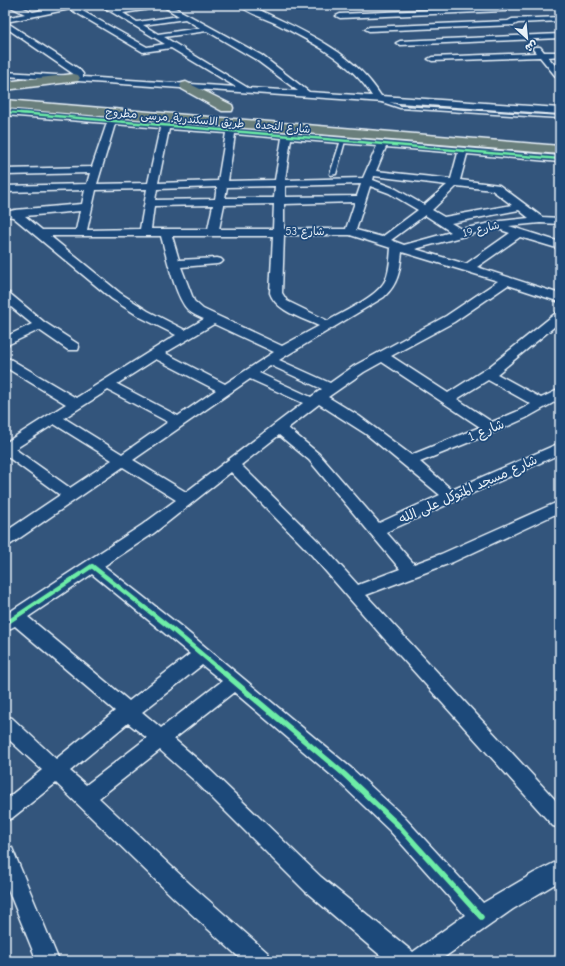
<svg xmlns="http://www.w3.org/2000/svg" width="565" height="966" font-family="'Comic Neue','Playpen Sans Arabic',sans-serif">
  <rect width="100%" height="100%" fill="#33557c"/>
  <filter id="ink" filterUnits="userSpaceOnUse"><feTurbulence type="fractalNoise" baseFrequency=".025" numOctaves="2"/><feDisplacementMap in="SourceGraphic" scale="8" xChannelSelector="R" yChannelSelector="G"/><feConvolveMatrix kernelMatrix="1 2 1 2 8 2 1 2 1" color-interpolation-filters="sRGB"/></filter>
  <g filter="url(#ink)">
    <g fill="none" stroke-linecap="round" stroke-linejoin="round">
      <g stroke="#e8f1f8" stroke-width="3">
        <path id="service" d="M378,98L401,106L560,116V118L400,108L376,100V99Z
          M341,140L345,141L336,174L331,175L330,174Z"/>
      </g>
      <g stroke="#e8f1f8" stroke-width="3">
        <path id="minor" d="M7,5H17L33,12L69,5H84L77,8L147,47L165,44L100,5H109L117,10L150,5H170L261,55L309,92L372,96C351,61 310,41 275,23C264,18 248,13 239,5H249C296,28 352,49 381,96L560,108V114L5,76V72L72,76L75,75L5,27V18L25,14ZM164,7L179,16L137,22L123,13ZM70,9L143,52L171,48L236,87L83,77V74L79,69L6,22ZM185,19L200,28L158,34L143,25ZM207,31L255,59L298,91L248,88L164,37Z
          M498,5H547L543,7L506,8V11H503L340,18L336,16L340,14L498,7Z
          M560,17V21L518,23L514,25L369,31L365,29L369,27L508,21L512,19Z
          M560,34V38L400,45L396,43L400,41Z
          M534,47H540L544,52H560V56L548,57L560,71V78H557L540,57L432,61L428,59L432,57L536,53L533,49Z
          M5,109L560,156V162L467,154L460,180L499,185L542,217L560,218V224L540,223L509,226L560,242V249L520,237L477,267L560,294V302L508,285L454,322L391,356L448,393L489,367L556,313L560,312V322L497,374L541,398L560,389V399L526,418L497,431L420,462L452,490L560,443V454L386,532L414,564L441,554L560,501V512L453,562L366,595L560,805V828L553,826L382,636L308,551L231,472L154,533L104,566L179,625L351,768L404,817L483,903L534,873L560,860V881L513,909L439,961H387L305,891L196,782L160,750L99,798L190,884L268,953L271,961H243L174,898L56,783L12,818L5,821V800L42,770L5,736V716L12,718L56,759L115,711L15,626L5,631V615L142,525L176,500L123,467L11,544L5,546V532L60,495L5,455V443L66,404L5,367V358L10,359L76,398L176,335L140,317L112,299L13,217L6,216L5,214L6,212L15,210L82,204L85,190L5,192V186L87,184L90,173L5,175V169L92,167L107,123L5,115ZM115,124L160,128L148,183L97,184ZM169,129L226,133L218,181L158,183ZM235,134L282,138L275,180L228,181ZM291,139L377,146L363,178L285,180ZM386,147L458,153L451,179L376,171ZM374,176L447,185L424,205L396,189L373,180ZM361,184L357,196L285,197V186ZM275,186L274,198H225L227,187ZM370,186L389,193L418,210L382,237L356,230ZM457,186L492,190L512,205L444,217L432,210ZM217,187L215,199L155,200L157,189ZM147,189L140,229L87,230L96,190ZM355,202L346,229H284V204ZM274,204L273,229H219L224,205ZM213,205L208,229H151L154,206ZM519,210L529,218L501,221L461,229L451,223ZM80,211L76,230H42L25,216ZM425,215L451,232L404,245L391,240ZM495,228L510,233L466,264L415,249ZM284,235H350L391,248C390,258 390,269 386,279C378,297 344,311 328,321L287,301L282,293ZM50,236H161C166,254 175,297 188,310C192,314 199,317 204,319L185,330L148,311L120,293ZM172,236H273L270,293C276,311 302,318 319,326L282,346L203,309L194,301L181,267L217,264L221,263L223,261L221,259L217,258L179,260ZM402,252L498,281L446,316L354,366L330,383L279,360L384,297C398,284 400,271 402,252ZM214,324L274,352L225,384L165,353ZM156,359L216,390L178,416L117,384ZM382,362L480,427L411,455L359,416L328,397L364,372ZM270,365L322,389L311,397L259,373ZM250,379L303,403L186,492L133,460ZM488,380L531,404L516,412L492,422L457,399ZM108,390L168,422L122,454L64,418ZM319,404L366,434L440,495L379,523L319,454L288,428ZM54,424L112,460L70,488L15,449ZM279,435L309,460L400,569L358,585L320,543L241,465ZM92,574L190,654L129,701L28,617ZM202,665L222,681L161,728L142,712ZM234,692L337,780L390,831L465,915L413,952L321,877L210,770L174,739ZM128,723L147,738L86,785L70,771Z
          M5,292L9,293L44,322L78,344L79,347L78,350H68L39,330L5,346V337L32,324L5,302Z
          M5,845L12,848L59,961H37L5,882Z"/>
      </g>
      <g stroke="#e8f1f8" stroke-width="3">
        <path id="primary" d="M74,74L78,75L80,78L78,81L5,90V82Z
          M186,82L232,105L233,108L232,111H222L182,89L180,86L182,83Z
          M5,100L560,146V154L5,108Z"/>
      </g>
      <use href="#service" fill="#1f4a7a" fill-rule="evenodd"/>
      <use href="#minor" fill="#1f4a7a" fill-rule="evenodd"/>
      <use href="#primary" fill="#6b7f7c" fill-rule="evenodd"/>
      <g stroke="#1f4a7a" stroke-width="3.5">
        <path id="cycleway-far3" d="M5,112L31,114"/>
      </g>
      <g stroke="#1f4a7a" stroke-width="4">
        <path id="cycleway-far2" d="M20,113L560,159"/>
      </g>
      <g stroke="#1f4a7a" stroke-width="7">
        <path id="cycleway-far1" d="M5,624L92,566L173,630L224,673"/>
      </g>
      <g stroke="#1f4a7a" stroke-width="8">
        <path id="cycleway" d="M223,672L344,774L397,824L481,917"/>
      </g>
      <use href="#cycleway-far3" stroke="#6deda7" stroke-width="2"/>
      <use href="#cycleway-far2" stroke="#6deda7" stroke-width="2.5"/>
      <use href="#cycleway-far1" stroke="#6deda7" stroke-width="4.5"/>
      <use href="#cycleway" stroke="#6deda7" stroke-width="5.5"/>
    </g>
  </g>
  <g text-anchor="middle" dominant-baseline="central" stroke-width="3.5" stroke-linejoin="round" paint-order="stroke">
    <g font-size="11" fill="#e8f1f8" stroke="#1f4a7a">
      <text transform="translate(175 118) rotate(5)">طريق الاسكندرية, مرسى مطروح</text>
      <text transform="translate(283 127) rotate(5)">شارع النجدة</text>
      <text transform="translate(481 229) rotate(-13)">شارع 19</text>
      <text x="305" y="231">شارع 53</text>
    </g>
    <g font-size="13" fill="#e8f1f8" stroke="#1f4a7a">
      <text transform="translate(486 430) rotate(-22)">شارع 1</text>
      <text transform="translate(468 489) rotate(-24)">شارع مسجد المتوكل على الله</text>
    </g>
  </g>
  <rect width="565" height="966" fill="none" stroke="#1f4a7a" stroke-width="20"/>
  <rect x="10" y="10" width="545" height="946" fill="none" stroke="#e8f1f8" stroke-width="1.5" filter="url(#ink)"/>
  <g transform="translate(527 38) rotate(153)" stroke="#1f4a7a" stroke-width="3" paint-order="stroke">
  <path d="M0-3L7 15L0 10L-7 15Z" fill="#e8f1f8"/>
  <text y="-6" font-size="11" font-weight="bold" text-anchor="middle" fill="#e8f1f8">ش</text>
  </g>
</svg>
